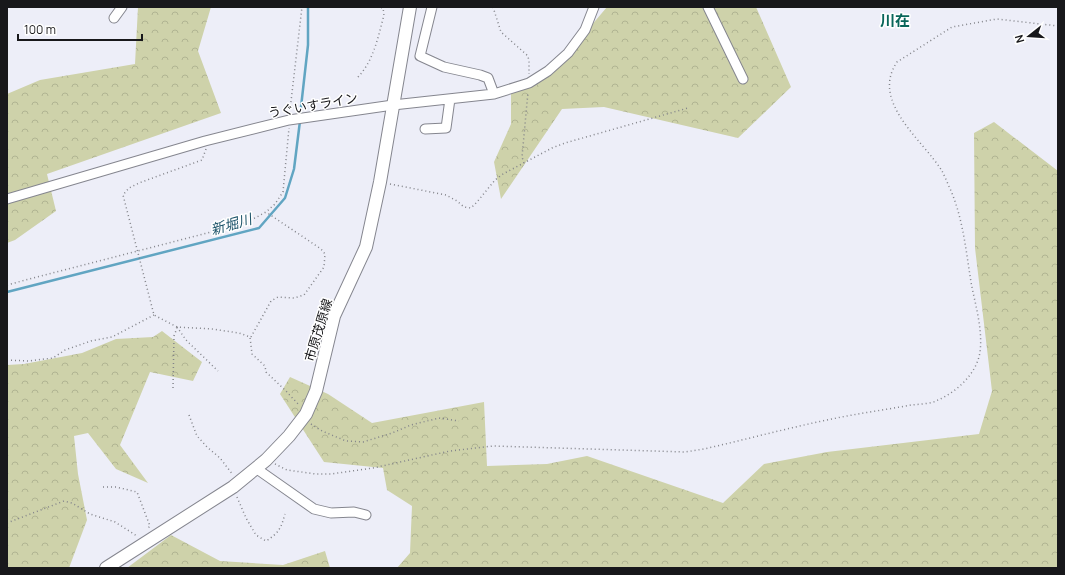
<svg xmlns="http://www.w3.org/2000/svg" width="1065" height="575" font-family="Manrope,'Noto Sans JP',sans-serif">
  <defs>
    <pattern id="forest-crowns" width="20" height="18" patternUnits="userSpaceOnUse"><rect width="20" height="18" fill="#ced2aa"/><path d="M2 6a3 3 0 1 1 6 0M12 15a3 3 0 1 1 6 0" fill="none" stroke="#b0b492"/></pattern>
  </defs>
  <rect width="100%" height="100%" fill="#edeef8"/>
  <path fill="url(#forest-crowns)" d="M138,7H211L198,51L221,113L47,174L56,211L15,240L7,243V94L40,80L135,64Z
    M607,7H756L791,87L738,138L604,107L562,109L501,199L494,162L511,124V89L568,53Z
    M994,122L1058,171V568H397L410,553L412,506L387,490L383,468L324,462L280,394L290,377L328,394L372,423L484,402L487,466L547,464L587,456L723,503L764,464L827,452L979,434L992,391L975,248L974,133Z
    M162,331L202,362L193,381L150,372L120,445L148,483L116,469L88,433L74,436L78,474L87,520L69,568H7V365L24,364L82,353L116,339L153,337Z
    M171,535L220,561L283,565L325,551L330,568H127Z"/>
  <g fill="none" stroke-linecap="round" stroke-linejoin="round">
    <path stroke="#61a5c2" stroke-width="2.5" d="M300,116L308,45V7
      M7,292L259,228L285,198L294,169L300,121"/>
    <g stroke="#85868f" stroke-width="11">
      <path id="minor" d="M432,7L420,56L444,67L480,75L488,78L494,94
        M708,7L743,79
        M114,18L122,7
        M425,129L446,128L450,99
        M7,199L205,141L289,120L393,105L494,94L529,83L548,71L568,53L585,30L594,7
        M257,469L314,509L331,513L354,512L366,515"/>
    </g>
    <g stroke="#85868f" stroke-width="14">
      <path id="major" d="M106,568L233,487L266,460L289,436L306,414L316,391L334,316L366,247L380,182L410,7"/>
    </g>
    <path stroke="#83848a" stroke-width="1.5" stroke-dasharray="1 3" stroke-linecap="butt" d="M493,7L501,32L528,56L529,62V74
      M358,77C374,60 378,37 384,15L383,8L378,7
      M290,110L302,7
      M206,149L202,160L139,183L129,188L123,195L154,315L177,327L212,329L239,333L250,337L252,354L265,366L266,372L285,390L299,405
      M524,163L522,157L528,92
      M390,184L446,195L457,201L464,207L471,208L477,202L495,180L503,174L552,148L565,143L688,108
      M7,285C85,264 163,245 241,224L255,218L266,212L275,204L283,192L289,128
      M177,327L186,340L218,371
      M251,337L271,301L278,297L294,298L304,295L324,267L325,254L321,249L266,212
      M7,360L28,361L53,358L65,350L91,341L112,337L154,315
      M173,388L174,336L177,328
      M189,415L197,436L207,447L220,458L233,475
      M311,424L322,431L346,441L363,442L392,433L411,425L439,418L459,421
      M275,464L287,470L316,474H331L373,468L450,451L493,446L685,452L704,449C752,438 799,425 847,416C868,412 890,409 911,405C920,404 931,404 938,400C957,392 977,373 980,352C983,329 975,304 971,282C966,251 963,219 951,191C948,184 945,177 942,171C923,140 870,102 897,62L952,27L997,19L1058,26
      M103,487H116L137,492L150,526L148,528
      M237,497L246,518L256,535L266,541C279,533 281,528 285,514
      M7,523L64,501L72,503L90,514L115,522L137,536"/>
    <use href="#minor" stroke="#fff" stroke-width="9"/>
    <use href="#major" stroke="#fff" stroke-width="12"/>
  </g>
  <g text-anchor="middle" dominant-baseline="central" stroke-width="3" stroke-linejoin="round" paint-order="stroke">
    <g font-size="13" fill="#18181b" stroke="#fff">
      <text transform="translate(313 105) rotate(-10)">うぐいすライン</text>
      <text transform="translate(318 330) rotate(-73)">市原茂原線</text>
    </g>
    <g font-size="14" font-style="italic" fill="#1d546a" stroke="#fff">
      <text transform="translate(231 224) rotate(-16)">新堀川</text>
    </g>
    <g font-size="15" font-weight="bold" fill="#09665a" stroke="#fff">
      <text x="895" y="20">川在</text>
    </g>
  </g>
  <rect width="1065" height="575" fill="none" stroke="#18181b" stroke-width="16"/>
  <g transform="translate(1029 36) rotate(253)" stroke="#ffffff" stroke-width="3" paint-order="stroke">
  <path d="M0-3L7 15L0 10L-7 15Z" fill="#18181b"/>
  <text y="-6" font-size="11" font-weight="bold" text-anchor="middle" fill="#18181b">N</text>
  </g>
  <path d="M18 34v6h124v-6" fill="none" stroke="#18181b" stroke-width="2"/>
  <text x="24" y="34" font-size="12" fill="#18181b" stroke="#ffffff" stroke-width="3" paint-order="stroke">100 m</text>
</svg>
